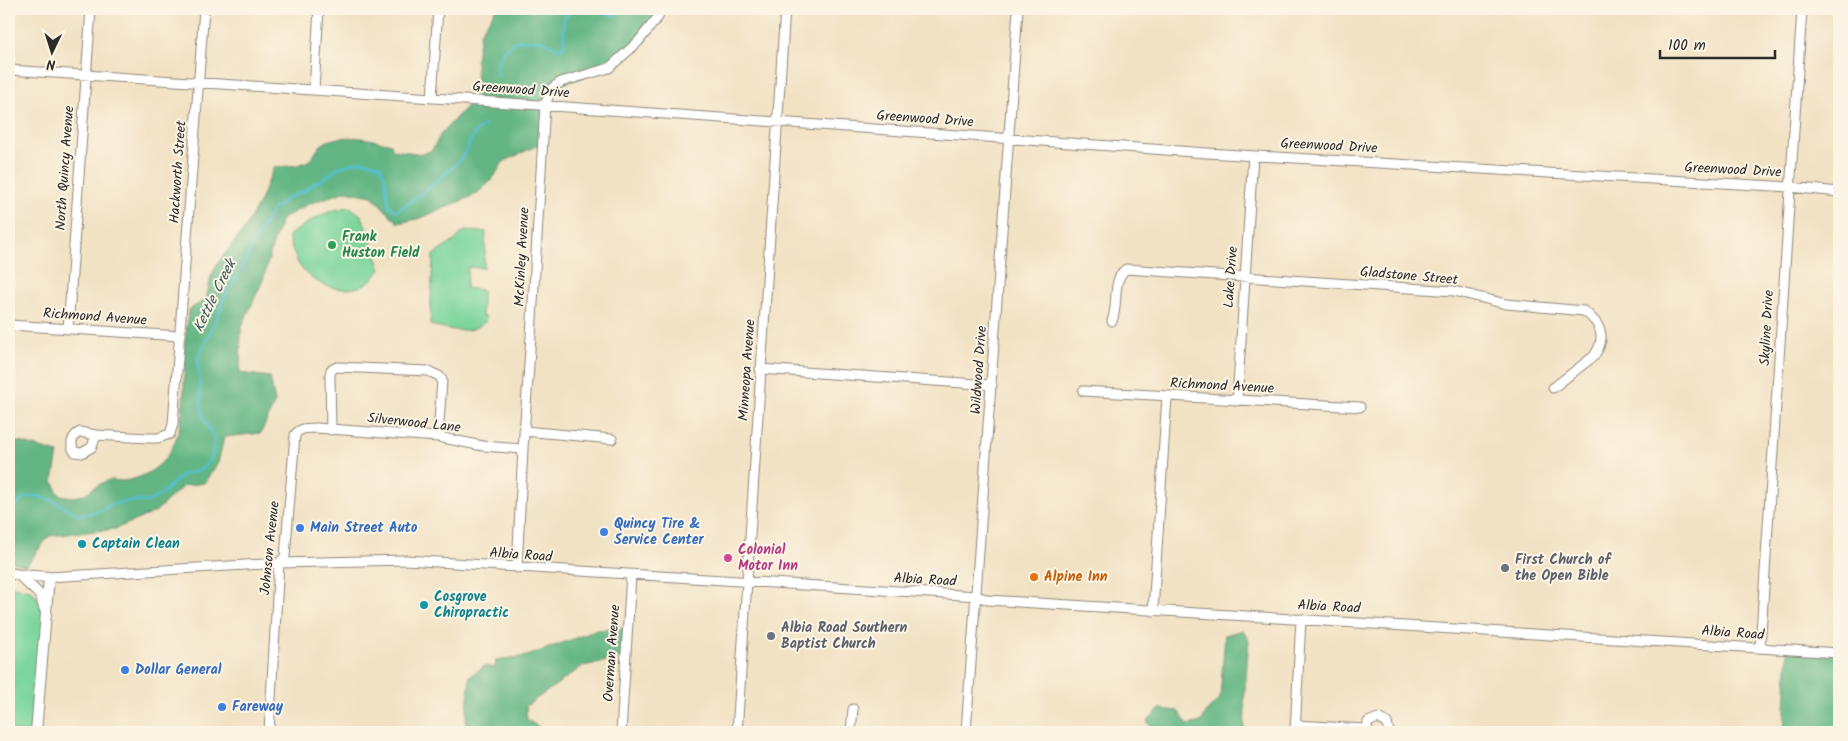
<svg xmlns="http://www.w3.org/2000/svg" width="1848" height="741" font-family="Kalam,sans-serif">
  <rect width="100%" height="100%" fill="#fcf5e5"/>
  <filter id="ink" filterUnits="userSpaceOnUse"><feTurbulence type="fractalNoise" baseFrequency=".02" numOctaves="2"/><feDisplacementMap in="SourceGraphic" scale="10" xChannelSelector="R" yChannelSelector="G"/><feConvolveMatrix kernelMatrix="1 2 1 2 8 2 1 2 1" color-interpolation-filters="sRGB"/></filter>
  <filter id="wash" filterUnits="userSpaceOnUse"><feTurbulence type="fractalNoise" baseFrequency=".0096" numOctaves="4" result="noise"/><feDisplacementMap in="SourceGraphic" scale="20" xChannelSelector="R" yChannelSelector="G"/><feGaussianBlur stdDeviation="1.12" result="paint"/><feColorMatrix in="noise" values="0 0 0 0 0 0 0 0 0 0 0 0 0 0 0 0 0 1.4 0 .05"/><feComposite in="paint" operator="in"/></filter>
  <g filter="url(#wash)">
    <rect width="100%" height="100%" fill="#f2e2c4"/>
    <path fill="#7bd59c" stroke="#538064" d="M350,207L362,216L381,270C375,276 368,284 359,287C339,293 315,285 302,269C295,260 292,247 288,236C308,223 325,209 350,207Z
      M464,231L486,232L484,268L468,267L466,288L482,290V316L486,317L485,322C468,336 450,329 430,325L433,255L453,242Z
      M13,587L32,590L46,613L36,732H9V616L12,615Z"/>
    <path fill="#64b684" stroke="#487058" d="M496,9H660L658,17L609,68L552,88L542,143L503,162L492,180L475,195L421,218L398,223L372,196L346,191L308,204L282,219L274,240L263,280L241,328L240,373L270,377L275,402L261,433L224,437L218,463L204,483L183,486L155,512L115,529L49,536L26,566L9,561V442H20L58,453L53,480L58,494C85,502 85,490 107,481C111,479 117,481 122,481C128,481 138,478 144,475C193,452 182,384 185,341C186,331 188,320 189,310L206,299L211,276L220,260L244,229L259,203L274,167C284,166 298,167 308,161C313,158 316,151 320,146C337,131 371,139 391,144L393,150L423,154L432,150L441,134L477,95L476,59L480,33Z
      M627,628L626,657L583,666L526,706L527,720L548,732H465L470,676L485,666L495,668L496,660L527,656L597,630Z
      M1243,630L1249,640L1244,702L1245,708L1244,732H1154L1147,721L1160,709L1178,711L1188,725L1201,722L1208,710L1220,698L1225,635Z
      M1788,650L1839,653V732H1784Z"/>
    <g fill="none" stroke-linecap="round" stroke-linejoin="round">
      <path stroke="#55c0d1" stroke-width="2.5" d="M584,9L613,15L620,9
        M498,76L496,68L503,51L516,41L541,40L559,49L564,46V19L572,9
        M9,517L11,510L25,497L36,496L51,500L79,515L96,512L113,504L133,501L147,502L159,496L182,475L201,470L212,457L214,438L204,420L201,406L198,363L199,355L217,318L225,295L238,276L259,233L271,212L282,202L289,197L304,191L317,181L319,182L339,167L361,161L380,165L385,178L389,206L397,211C417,197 440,180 458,162C470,150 469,134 484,125"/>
    </g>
  </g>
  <g filter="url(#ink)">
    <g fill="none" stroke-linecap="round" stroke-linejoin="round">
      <g stroke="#8e8678" stroke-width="11">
        <path id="minor" d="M9,70L539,105L1207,153L1790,187L1839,192
          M314,90L319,9
          M432,98L438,9
          M1112,321C1119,305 1111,280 1126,269L1454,291L1506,304L1584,311C1601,324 1607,337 1594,356L1553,388
          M9,325L180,336
          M68,329L91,9
          M760,369L992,385
          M1083,391L1360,407
          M1237,401L1253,156
          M331,430L330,375L331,370L337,367L428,371L439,376L442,380L438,437
          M524,431L612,439
          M80,432L96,435L92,447L82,453L75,452C69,445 72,436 80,432Z
          M96,435L148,438H158L170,434L173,424L204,9
          M517,568L523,449L531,336L545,105L552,88L561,82L609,68L638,42L658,17L660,9
          M49,577L279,563L406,560L977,596L988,600C1272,618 1556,634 1839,653
          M1153,611L1167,396
          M1760,648L1802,9
          M1295,725L1366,729
          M269,732L279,563L285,557L295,435C300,427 307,429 316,428L438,437L483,446L523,449
          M621,732L631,575
          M737,732L785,9
          M851,732L853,709
          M966,732L1018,9
          M1295,732L1301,619
          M1367,732L1368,722L1378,718L1387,723L1389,732"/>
      </g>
      <g stroke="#8e8678" stroke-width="12">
        <path id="major" d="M9,573L19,575L49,577L36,732
          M19,575L40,595L45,610"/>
      </g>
      <use href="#minor" stroke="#fff" stroke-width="9"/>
      <use href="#major" stroke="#fff" stroke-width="10"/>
    </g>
  </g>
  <circle fill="#2e9e5b" stroke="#fcf5e5" stroke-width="2" cx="332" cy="245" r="5"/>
  <g fill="#3f7fe0" stroke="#fcf5e5" stroke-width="2">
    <circle cx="300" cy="528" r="5"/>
    <circle cx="604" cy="532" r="5"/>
    <circle cx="125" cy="670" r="5"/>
    <circle cx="222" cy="707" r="5"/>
  </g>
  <g fill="#0f9aa8" stroke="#fcf5e5" stroke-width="2">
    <circle cx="82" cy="544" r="5"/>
    <circle cx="424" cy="605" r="5"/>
  </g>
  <circle fill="#d1479c" stroke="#fcf5e5" stroke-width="2" cx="728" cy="558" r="5"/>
  <g fill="#6b7280" stroke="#fcf5e5" stroke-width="2">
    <circle cx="1505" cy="568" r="5"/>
    <circle cx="771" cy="636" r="5"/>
  </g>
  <circle fill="#e8710a" stroke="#fcf5e5" stroke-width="2" cx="1034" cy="577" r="5"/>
  <g text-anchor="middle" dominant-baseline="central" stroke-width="4" stroke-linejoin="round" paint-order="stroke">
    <g font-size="14" fill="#2b2b2b" stroke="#fcf5e5">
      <text transform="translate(521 90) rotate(4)">Greenwood Drive</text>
      <text transform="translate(925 119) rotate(4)">Greenwood Drive</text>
      <text transform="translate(1329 146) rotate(3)">Greenwood Drive</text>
      <text transform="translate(65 168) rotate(-86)">North Quincy Avenue</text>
      <text transform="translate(1733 170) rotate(3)">Greenwood Drive</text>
      <text transform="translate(178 172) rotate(-86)">Hackworth Street</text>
      <text transform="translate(522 257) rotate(-87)">McKinley Avenue</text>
      <text transform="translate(1409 276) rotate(5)">Gladstone Street</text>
      <text transform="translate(1231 277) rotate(-86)">Lake Drive</text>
      <text transform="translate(95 317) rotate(4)">Richmond Avenue</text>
      <text transform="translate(1767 328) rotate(-87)">Skyline Drive</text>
      <text transform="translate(747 370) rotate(-86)">Minneopa Avenue</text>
      <text transform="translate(979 370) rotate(-86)">Wildwood Drive</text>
      <text transform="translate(1222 386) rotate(3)">Richmond Avenue</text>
      <text transform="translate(414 423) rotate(6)">Silverwood Lane</text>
      <text transform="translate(270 548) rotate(-84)">Johnson Avenue</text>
      <text transform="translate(521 555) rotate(4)">Albia Road</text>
      <text transform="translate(925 580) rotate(3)">Albia Road</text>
      <text transform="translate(1329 607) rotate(3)">Albia Road</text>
      <text transform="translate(1733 633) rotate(4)">Albia Road</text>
      <text transform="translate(612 653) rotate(-86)">Overman Avenue</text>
    </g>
    <g font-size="14" font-weight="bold" fill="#27864d" stroke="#fcf5e5" text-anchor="start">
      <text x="342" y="237">Frank<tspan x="342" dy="16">Huston Field</tspan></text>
    </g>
    <g font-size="14" font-weight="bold" fill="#366cbe" stroke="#fcf5e5" text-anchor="start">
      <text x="614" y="524">Quincy Tire &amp;<tspan x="614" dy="16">Service Center</tspan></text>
      <text x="310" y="528">Main Street Auto</text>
      <text x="135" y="670">Dollar General</text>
      <text x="232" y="707">Fareway</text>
    </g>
    <g font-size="14" font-weight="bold" fill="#0d838f" stroke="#fcf5e5" text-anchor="start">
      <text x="92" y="544">Captain Clean</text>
      <text x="434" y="597">Cosgrove<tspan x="434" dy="16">Chiropractic</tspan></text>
    </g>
    <g font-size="14" font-weight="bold" fill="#b23c85" stroke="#fcf5e5" text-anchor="start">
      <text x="738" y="550">Colonial<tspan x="738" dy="16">Motor Inn</tspan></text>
    </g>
    <g font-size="14" font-weight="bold" fill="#5b616d" stroke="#fcf5e5" text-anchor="start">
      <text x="1515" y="560">First Church of<tspan x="1515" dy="16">the Open Bible</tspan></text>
      <text x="781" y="628">Albia Road Southern<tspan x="781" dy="16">Baptist Church</tspan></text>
    </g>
    <g font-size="14" font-weight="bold" fill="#c56008" stroke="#fcf5e5" text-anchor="start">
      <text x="1044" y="577">Alpine Inn</text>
    </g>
    <g font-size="15" font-style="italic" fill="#38585d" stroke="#fcf5e5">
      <text transform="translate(215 296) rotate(-64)">Kettle Creek</text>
    </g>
  </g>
  <rect width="1848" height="741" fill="none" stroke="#fcf5e5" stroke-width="30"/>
  <g transform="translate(52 52) rotate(184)" stroke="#fcf5e5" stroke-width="4" paint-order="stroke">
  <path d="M0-4L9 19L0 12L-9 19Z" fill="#2b2b2b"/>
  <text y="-8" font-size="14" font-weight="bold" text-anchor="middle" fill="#2b2b2b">N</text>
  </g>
  <path d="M1660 50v8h115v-8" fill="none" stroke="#2b2b2b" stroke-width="2.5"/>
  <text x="1668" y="50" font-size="15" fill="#2b2b2b" stroke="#fcf5e5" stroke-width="4" paint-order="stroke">100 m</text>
</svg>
